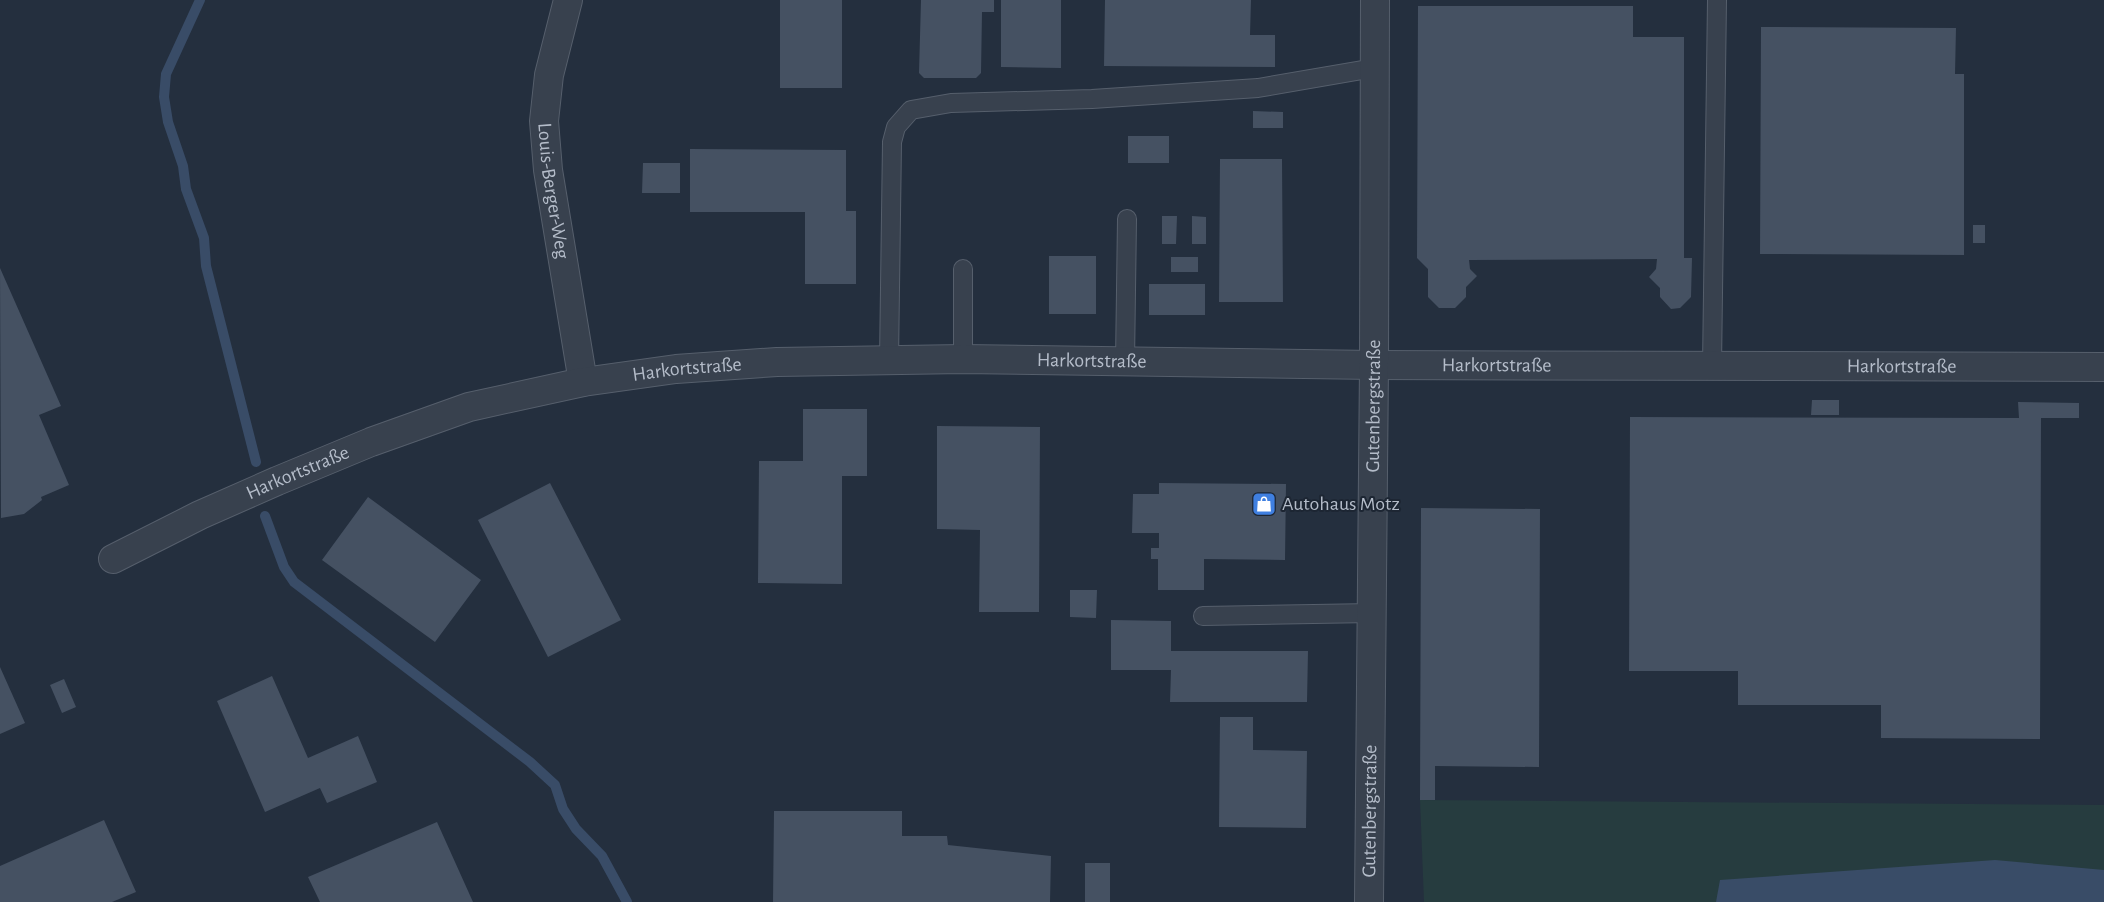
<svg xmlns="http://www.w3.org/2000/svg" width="2104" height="902" font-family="'Alegreya Sans',sans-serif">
  <rect width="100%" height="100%" fill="#242f3e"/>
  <path fill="#263c3f" d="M1420,800L2104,805V902H1424Z"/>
  <path fill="#394c67" d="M1995,860L2104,870V902H1716L1720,880Z"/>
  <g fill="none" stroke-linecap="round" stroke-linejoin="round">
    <path stroke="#394c67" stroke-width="10" d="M200,0L166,74L164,97L168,122L183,166L186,189L204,238L206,266L256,462
      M265,516L284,567L294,582L530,762L555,785L563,809L576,829L602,856L627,902"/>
  </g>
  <path fill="#455162" d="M780,0H842V88H780Z
    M921,0H994V12H982L981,73L976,78H924L919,73Z
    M1001,0H1061V68L1001,67Z
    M1105,0H1251L1250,35H1275V67L1104,66Z
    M1418,6H1633V37H1684V258H1692L1691,297L1680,308L1671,309L1660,297V288L1649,277L1656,269L1657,259L1469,260L1470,269L1477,276L1466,287V297L1455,308H1439L1428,297V269L1417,258Z
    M1761,27L1956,28L1955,74H1964V255L1760,254Z
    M1253,111L1283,112V128H1253Z
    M1128,136H1169V163H1128Z
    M690,149L846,150V211H856V284H805V212H690Z
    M1220,159H1282L1283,302H1219Z
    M643,163H680V193H642Z
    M1162,216H1177L1176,244H1162Z
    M1192,216L1206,217V244H1192Z
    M1973,225H1985V243H1973Z
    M1049,256H1096V314H1049Z
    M1171,257H1198V272H1171Z
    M0,268L61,406L39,415L69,485L41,497L42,500L24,514L1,518Z
    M1149,284H1205V315H1149Z
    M1812,400H1839V415H1811Z
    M2018,402L2079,403V418H2041L2040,739L1881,738V705H1738V671H1629L1630,417L2019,418Z
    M803,409H867V476H842V584L758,583L759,461H803Z
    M937,426L1040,427L1039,612H979L980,530L937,529Z
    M550,483L621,620L548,657L478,520Z
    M1159,483L1286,484L1285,560L1204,559V590H1158V559H1151V548H1159V533H1132L1133,494H1159Z
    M368,497L481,580L435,642L322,560Z
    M1421,508L1540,509L1539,767L1435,766V800H1420Z
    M1070,590H1097L1096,618L1070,617Z
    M1111,620L1171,621V651H1308L1307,702H1170L1171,670H1111Z
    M0,667L25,723L0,734Z
    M272,676L308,758L358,736L377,782L327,803L320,788L265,812L217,701Z
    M64,679L76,707L62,713L50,685Z
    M1220,717H1253V750L1307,751L1306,828L1219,827Z
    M774,811H902V836H947L948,845L1051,856L1050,902H773Z
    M104,820L136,892L112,902H0V866Z
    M437,822L473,902H320L308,877Z
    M1085,863H1110V902H1085Z"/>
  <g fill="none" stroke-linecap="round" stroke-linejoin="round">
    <g stroke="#565f6c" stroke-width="20">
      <path id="service" d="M963,269V359
        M889,361L892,142L896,127L911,110L951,103L1092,99L1258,88L1374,68
        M1125,362L1127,219
        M1712,366L1717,0
        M1203,616L1372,613"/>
    </g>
    <g stroke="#565f6c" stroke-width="30">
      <g id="minor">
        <path id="s1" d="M568,0L549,75L544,121L548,170L583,382"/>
        <path id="s2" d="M113,559L200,515L277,481L371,442L469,407L583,382L676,369L777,362L963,359L1374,365L2104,367"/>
      </g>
    </g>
    <g stroke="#565f6c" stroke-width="30">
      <g id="tertiary">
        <path id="s3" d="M1369,902L1374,365L1375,0"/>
      </g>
    </g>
    <use href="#service" stroke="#38414e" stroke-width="18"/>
    <use href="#minor" stroke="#38414e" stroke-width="28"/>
    <use href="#tertiary" stroke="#38414e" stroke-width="28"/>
  </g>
  <defs>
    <g id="shop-square" transform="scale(1.25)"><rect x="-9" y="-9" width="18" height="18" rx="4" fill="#3f7fe0" stroke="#1d2633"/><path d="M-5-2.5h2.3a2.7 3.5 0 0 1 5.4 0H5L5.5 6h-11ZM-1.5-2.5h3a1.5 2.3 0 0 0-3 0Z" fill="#fff"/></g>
  </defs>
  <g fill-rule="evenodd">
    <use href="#shop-square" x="1264" y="504"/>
  </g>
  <g text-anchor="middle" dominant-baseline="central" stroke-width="4" stroke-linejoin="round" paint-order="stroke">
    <g font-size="20" fill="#b4bcc9" stroke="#1d2633">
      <text stroke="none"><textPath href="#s1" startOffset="194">Louis-Berger-Weg</textPath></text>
      <text stroke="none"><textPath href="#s2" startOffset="1014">Harkortstraße</textPath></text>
      <text stroke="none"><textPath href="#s2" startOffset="1419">Harkortstraße</textPath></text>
      <text stroke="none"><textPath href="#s2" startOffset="1824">Harkortstraße</textPath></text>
      <text stroke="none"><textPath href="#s2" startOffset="609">Harkortstraße</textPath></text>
      <text stroke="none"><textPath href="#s3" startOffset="496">Gutenbergstraße</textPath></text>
      <text stroke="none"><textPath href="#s2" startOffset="204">Harkortstraße</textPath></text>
      <text stroke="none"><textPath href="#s3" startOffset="91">Gutenbergstraße</textPath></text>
    </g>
    <g font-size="20" fill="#b4bcc9" stroke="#1d2633" text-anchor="start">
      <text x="1282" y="504">Autohaus Motz</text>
    </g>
  </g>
</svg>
